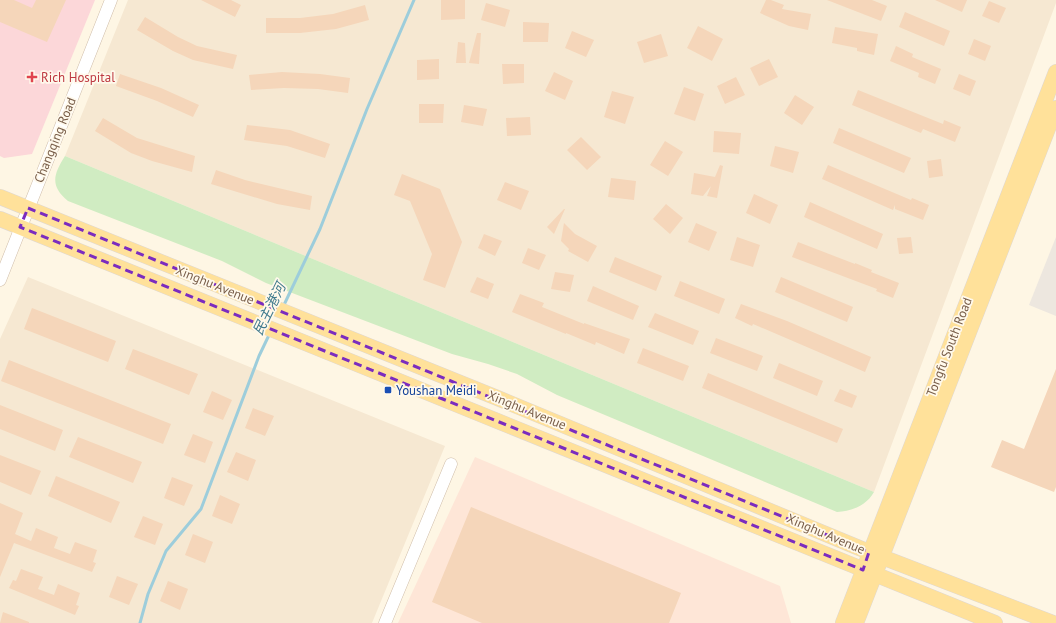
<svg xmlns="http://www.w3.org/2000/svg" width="1056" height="623" font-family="'PT Sans','Noto Sans SC',sans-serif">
  <rect width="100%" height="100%" fill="#fef6e4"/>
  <path fill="#f6e8d2" d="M128,0H1056V3L874,492L65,156Z
    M28,277L445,446L372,623H0V339Z"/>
  <path fill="#fee6d7" d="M475,457L780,586L791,623H398Z"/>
  <path fill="#ede7df" d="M1056,237V316L1029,305Z"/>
  <path fill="#fcd7d9" d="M0,0H95L32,154L4,158L0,156Z"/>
  <path fill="#d0ecc2" d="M65,156L874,492C866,506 852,511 837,512L557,395L517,374L488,364L452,354L266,283L222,261L68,201C50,186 53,175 65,156Z"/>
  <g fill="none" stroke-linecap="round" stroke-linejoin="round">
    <path stroke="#9dcddb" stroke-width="3" d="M283,307L320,229L367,109L414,0
      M140,623L148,594L166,551L201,509L259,356L270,333"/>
  </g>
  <path fill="#f5d6ba" d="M0,0H14L32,8L36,0H66L47,42L0,22Z
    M201,0H231L241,5L235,17Z
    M441,0H465V19L441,20Z
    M766,0H771L784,5L782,9L811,14L808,30L789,26L760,13Z
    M827,0H872L887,6L881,21Z
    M935,0H967L962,12Z
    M989,1L1006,8L999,23L982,16Z
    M486,3L510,10L505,27L481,20Z
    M365,5L369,20L336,29L300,33H266V18H300L333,14Z
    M905,12L950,31L944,46L899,27Z
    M145,17L178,37L197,46L237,55L233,69L193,60L173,51L137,30Z
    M523,22L549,23L548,42H523Z
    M698,26L723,39L712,61L687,48Z
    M835,27L878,34L874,55L857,51V48L832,43Z
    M572,31L594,40L586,57L565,48Z
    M477,33H481L479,64L469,63Z
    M661,34L668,56L644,63L637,42Z
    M974,39L991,46L985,61L968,54Z
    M458,42L465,43L466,63H456Z
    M896,46L913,54L912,57L941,69L935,84L918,77L919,73L890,61Z
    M439,59V79L417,80V60Z
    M769,59L778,77L759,86L750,68Z
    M502,64H524V83L503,84Z
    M282,72L320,74L350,78L348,93L318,89L284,88L251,90L249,75Z
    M554,72L573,81L565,100L545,91Z
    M120,74L161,88L199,105L193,117L157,101L116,86Z
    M959,74L976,81L970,96L953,89Z
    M736,77L745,95L725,104L717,86Z
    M684,87L704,94L695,121L674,114Z
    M858,90L943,124L944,120L961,127L955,142L923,129L921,133L852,105Z
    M612,91L634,97L625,124L604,117Z
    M795,95L814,107L802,125L784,113Z
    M419,104H444L443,123H419Z
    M464,105L487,109L483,126L461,122Z
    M530,117L531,135L507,136L506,118Z
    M103,118L137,138L195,156L192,172L152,161L131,153L95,131Z
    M247,125L290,130L330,144L325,158L287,146L244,140Z
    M839,128L911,158L904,173L833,143Z
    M714,131L741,133L739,154L713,152Z
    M581,137L601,157L587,170L567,150Z
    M665,141L683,152L668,176L650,165Z
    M775,146L799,152L793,173L770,166Z
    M941,159L943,176L929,178L927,161Z
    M720,165L723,166L717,198L707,196L711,186L703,196L691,194L694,173L715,177Z
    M828,165L911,200L912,198L929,205L923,220L895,209V205L893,210L822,179Z
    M216,170L245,180L312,196L310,210L277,204L211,184Z
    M402,174L440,189L462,242L445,288L423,280L432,254L410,201L394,195Z
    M611,178L636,181L634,200L608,197Z
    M505,182L529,191L521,210L497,200Z
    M754,194L778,205L770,224L746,213Z
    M810,202L883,234L877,249L804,217Z
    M666,204L683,218L670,234L653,219Z
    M564,209H565L554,234L547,227Z
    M564,223L575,234L597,246L588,262L568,251L569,249L561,241Z
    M696,223L717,232L709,251L688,242Z
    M484,234L502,241L495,256L478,248Z
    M737,237L760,245L753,267L730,260Z
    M911,237L913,253L899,254L897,238Z
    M798,242L855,264V263L872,270L871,272L899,283L893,298L876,291L877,289L792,257Z
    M528,248L546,255L539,270L522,263Z
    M615,257L662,276L656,291L609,272Z
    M555,272L574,275L570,292L551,289Z
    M477,277L494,284L488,299L470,292Z
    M781,277L853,307L847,322L775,292Z
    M680,281L725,299L719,314L674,296Z
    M593,286L639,306L633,320L587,301Z
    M520,294L544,303L542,307L584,324V323L630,339L624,354L596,342L595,345L566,333V334L512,312Z
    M741,304L787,321L871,357L865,372L753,324L752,326L735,318Z
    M32,308L116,341L108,362L24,329Z
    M655,313L699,331L693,345L648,327Z
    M716,338L763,356L757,371L710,353Z
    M643,348L689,366L683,381L637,363Z
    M133,349L198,374L189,395L125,369Z
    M9,360L171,424L163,444L1,381Z
    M779,363L823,381L817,396L773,378Z
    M1056,369V487L1054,492L991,467L1002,440L1024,449Z
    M708,373L843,429L837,443L702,388Z
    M840,389L857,396L852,408L834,401Z
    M212,391L232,400L223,420L203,412Z
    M0,405L63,430L55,451L0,429Z
    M253,408L274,416L265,436L245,428Z
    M193,434L213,442L205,463L184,455Z
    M78,437L142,462L133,483L69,457Z
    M236,452L256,460L248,481L227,472Z
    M0,455L41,471L31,495L0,482Z
    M56,476L120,502L111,523L48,496Z
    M172,477L193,485L184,506L164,498Z
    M220,495L240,504L232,524L212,516Z
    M0,503L23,513L15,534L31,541L36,528L58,537L54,548L70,554L75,542L97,550L93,562L96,563L92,572L14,543L0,577Z
    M471,507L681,593L669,623H482L432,602Z
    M143,516L163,524L155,545L134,537Z
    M193,534L213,542L205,563L185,555Z
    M21,569L43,577L38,589L54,595L58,584L80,593L76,605L79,606L75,615L9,588L13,580L16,581Z
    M117,576L138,584L129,605L109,597Z
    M168,581L188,589L180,610L160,601Z
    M3,612L29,622V623H0Z"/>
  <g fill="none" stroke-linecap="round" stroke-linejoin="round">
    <g stroke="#d0beaa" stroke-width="13">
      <path id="minor" d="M0,280L111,0
        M385,623L451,464"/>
    </g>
    <g stroke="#dfd8d3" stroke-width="16">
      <path id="major" d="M0,197L495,397L869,552L1053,623
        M0,219L995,623
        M843,623L1056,72
        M856,623L1056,108"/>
    </g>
    <use href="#minor" stroke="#fff" stroke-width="12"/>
    <use href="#major" stroke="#ffe19a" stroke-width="15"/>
  </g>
  <path fill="none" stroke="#7b2cbf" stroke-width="3" stroke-dasharray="8 5" stroke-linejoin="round" d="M28,208L869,552L863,570L20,227Z"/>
  <path fill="#e0444e" stroke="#fff9ec" stroke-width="1.5" d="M30 71h4v4h4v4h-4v4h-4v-4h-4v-4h4z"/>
  <rect fill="#1a4fb4" stroke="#fff9ec" stroke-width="1.5" x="384" y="386" width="8" height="8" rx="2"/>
  <g text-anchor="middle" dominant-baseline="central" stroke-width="3.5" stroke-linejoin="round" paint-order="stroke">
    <g font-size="13" fill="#be3a42" stroke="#fff9ec" text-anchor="start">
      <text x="41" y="77">Rich Hospital</text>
    </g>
    <g font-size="13" fill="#785d48" stroke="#fff9ec">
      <text transform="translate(55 140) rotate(-68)">Changqing Road</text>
      <text transform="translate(215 285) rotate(22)">Xinghu Avenue</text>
      <text transform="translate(949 347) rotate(-69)">Tongfu South Road</text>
      <text transform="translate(527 410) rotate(22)">Xinghu Avenue</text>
      <text transform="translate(826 534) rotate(23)">Xinghu Avenue</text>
    </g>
    <g font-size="13" fill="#164399" stroke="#fff9ec" text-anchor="start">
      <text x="396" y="390">Youshan Meidi</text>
    </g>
    <g font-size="14" font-style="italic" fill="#407a8d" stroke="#fff9ec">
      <text transform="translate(269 309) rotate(-64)">民主港河</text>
    </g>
  </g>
</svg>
